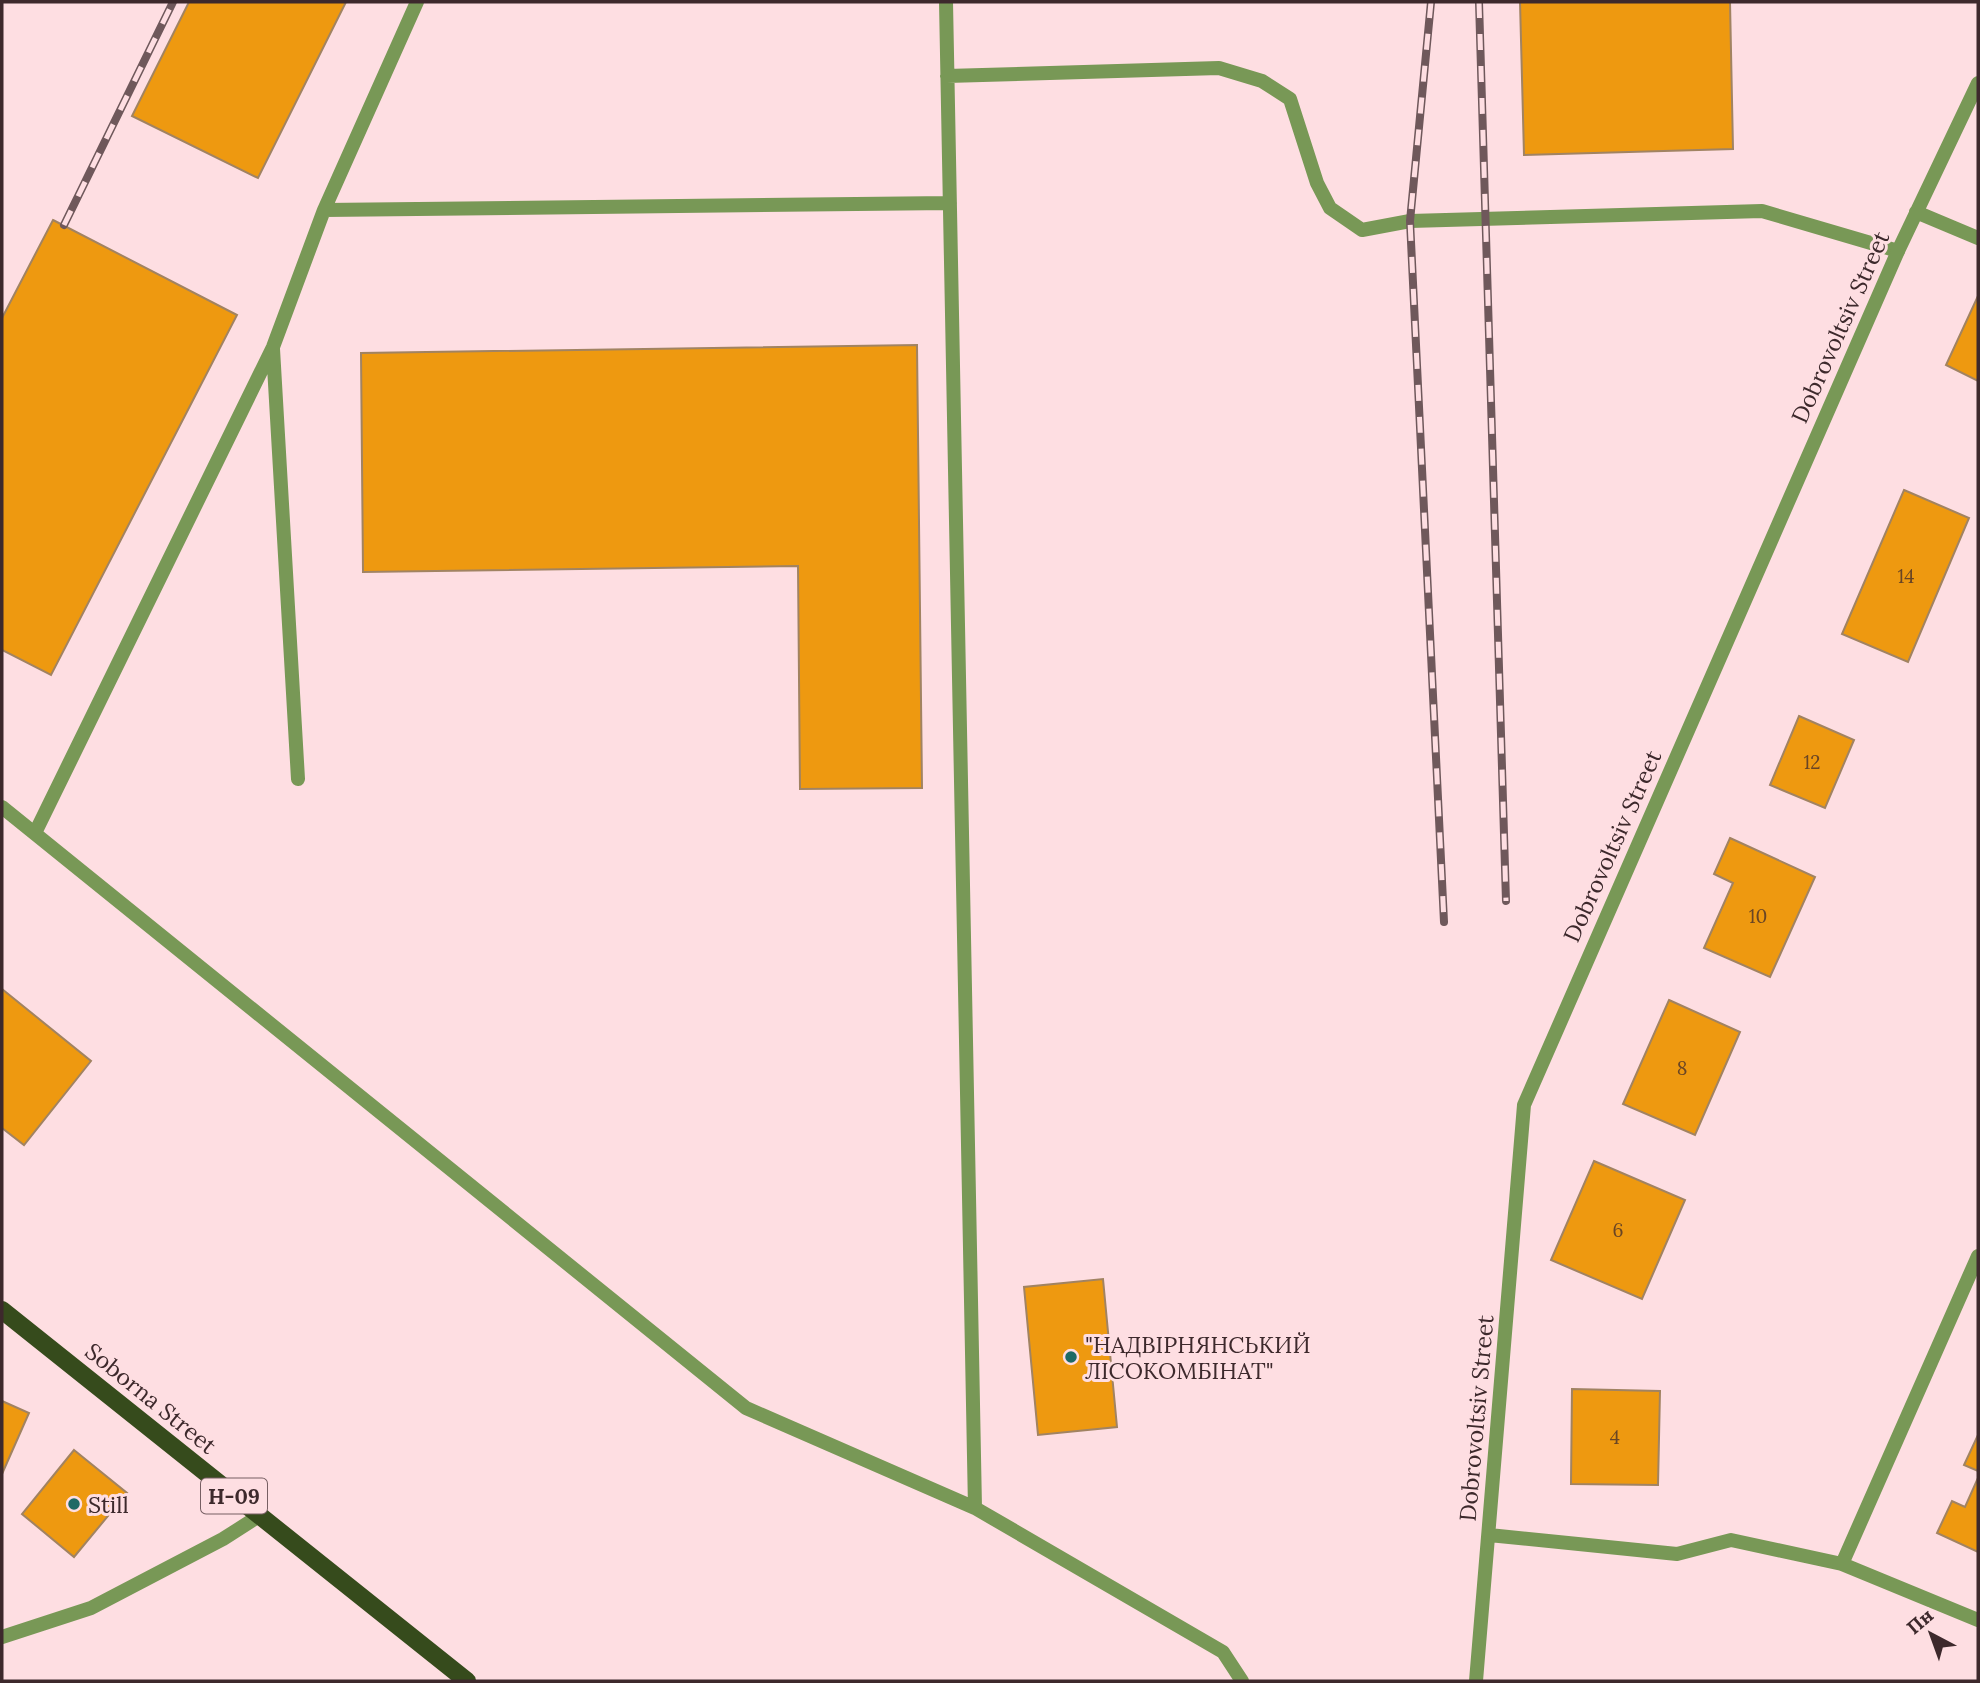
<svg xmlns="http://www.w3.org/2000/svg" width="1980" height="1683" font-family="Lora,serif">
  <rect width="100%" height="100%" fill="#fedee2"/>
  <path fill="#ee9910" stroke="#a18362" stroke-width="2" d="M189,2H346L258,178L132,116Z
    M1520,2H1730L1733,149L1524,155Z
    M53,220L237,315L51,675L2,650V318Z
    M1978,296V381L1946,365Z
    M917,345L922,788L800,789L798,566L363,572L361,353Z
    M1904,490L1969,518L1908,662L1842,634Z
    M1799,716L1854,740L1825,808L1770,785Z
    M1730,838L1815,877L1770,977L1704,948L1733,883L1714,874Z
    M2,989L91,1061L24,1145L2,1128Z
    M1669,1000L1740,1032L1695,1135L1623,1104Z
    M1594,1161L1685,1200L1642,1299L1551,1260Z
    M1103,1279L1117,1427L1038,1435L1024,1287Z
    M1572,1389L1660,1391L1658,1485L1571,1484Z
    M2,1401L29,1413L2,1474Z
    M1978,1435V1471L1964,1465Z
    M74,1450L127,1493L74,1557L22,1514Z
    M1978,1478V1552L1937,1533L1952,1501L1965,1507Z"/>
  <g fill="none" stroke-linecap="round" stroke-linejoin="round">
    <path stroke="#789856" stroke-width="14" d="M946,2L975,1508L1223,1652L1242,1681
      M947,76L1219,68L1262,81L1290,99L1317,183L1330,208L1362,230L1410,221L1762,211L1898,251
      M324,210L950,203
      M273,349L298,779
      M2,807L746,1408L975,1508
      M35,833L273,347L324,210L417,2"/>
    <path stroke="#789856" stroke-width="14" d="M1916,212L1978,238
      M1489,1535L1677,1554L1731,1540L1842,1564L1978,1620
      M1842,1564L1978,1256
      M2,1637L91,1608L223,1539L259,1516
      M1476,1681L1524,1105L1898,251L1978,83"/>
    <path stroke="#364b1c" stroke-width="18" d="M2,1310L467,1681"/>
    <g stroke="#6f585b" stroke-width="8">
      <path id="rail" d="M1431,2L1410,221L1444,922
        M1479,2L1506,901
        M64,225L173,2"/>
    </g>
    <use href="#rail" stroke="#fedee2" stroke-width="5" stroke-dasharray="16" stroke-linecap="butt"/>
  </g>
  <g fill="#1e6a65" stroke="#fedee2" stroke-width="2.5">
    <circle cx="1071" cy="1357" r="7"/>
    <circle cx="74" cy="1504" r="7"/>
  </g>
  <g text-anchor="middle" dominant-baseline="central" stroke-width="6" stroke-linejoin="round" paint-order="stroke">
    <g font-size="19" fill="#694525">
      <text x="1906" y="576">14</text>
      <text x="1812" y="762">12</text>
      <text x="1758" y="916">10</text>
      <text x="1682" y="1068">8</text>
      <text x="1618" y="1230">6</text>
      <text x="1615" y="1437">4</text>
    </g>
    <rect fill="#fedee2" stroke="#775f63" stroke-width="2" x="201" y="1478.5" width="66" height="35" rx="5"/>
    <g font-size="21" font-weight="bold" fill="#3d292c">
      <text x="234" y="1496">Н-09</text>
    </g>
    <g font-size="23" fill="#3d292c" stroke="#fedee2">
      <text transform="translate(1840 327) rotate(-66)">Dobrovoltsiv Street</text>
      <text transform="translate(1612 846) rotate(-66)">Dobrovoltsiv Street</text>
      <text transform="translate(151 1398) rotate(39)">Soborna Street</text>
      <text transform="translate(1476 1418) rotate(-85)">Dobrovoltsiv Street</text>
    </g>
    <g font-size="23" fill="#3d292c" stroke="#fedee2" text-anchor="start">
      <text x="1085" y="1344">"НАДВІРНЯНСЬКИЙ<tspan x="1085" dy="26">ЛІСОКОМБІНАТ"</tspan></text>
      <text x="88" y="1504">Still</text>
    </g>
  </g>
  <rect width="1980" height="1683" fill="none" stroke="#3d292c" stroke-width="7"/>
  <g transform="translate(1931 1634) rotate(319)" stroke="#fedee2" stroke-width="5" paint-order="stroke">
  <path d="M0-5L12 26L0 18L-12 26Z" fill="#3d292c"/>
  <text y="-10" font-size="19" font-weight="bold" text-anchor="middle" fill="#3d292c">Пн</text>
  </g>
</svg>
